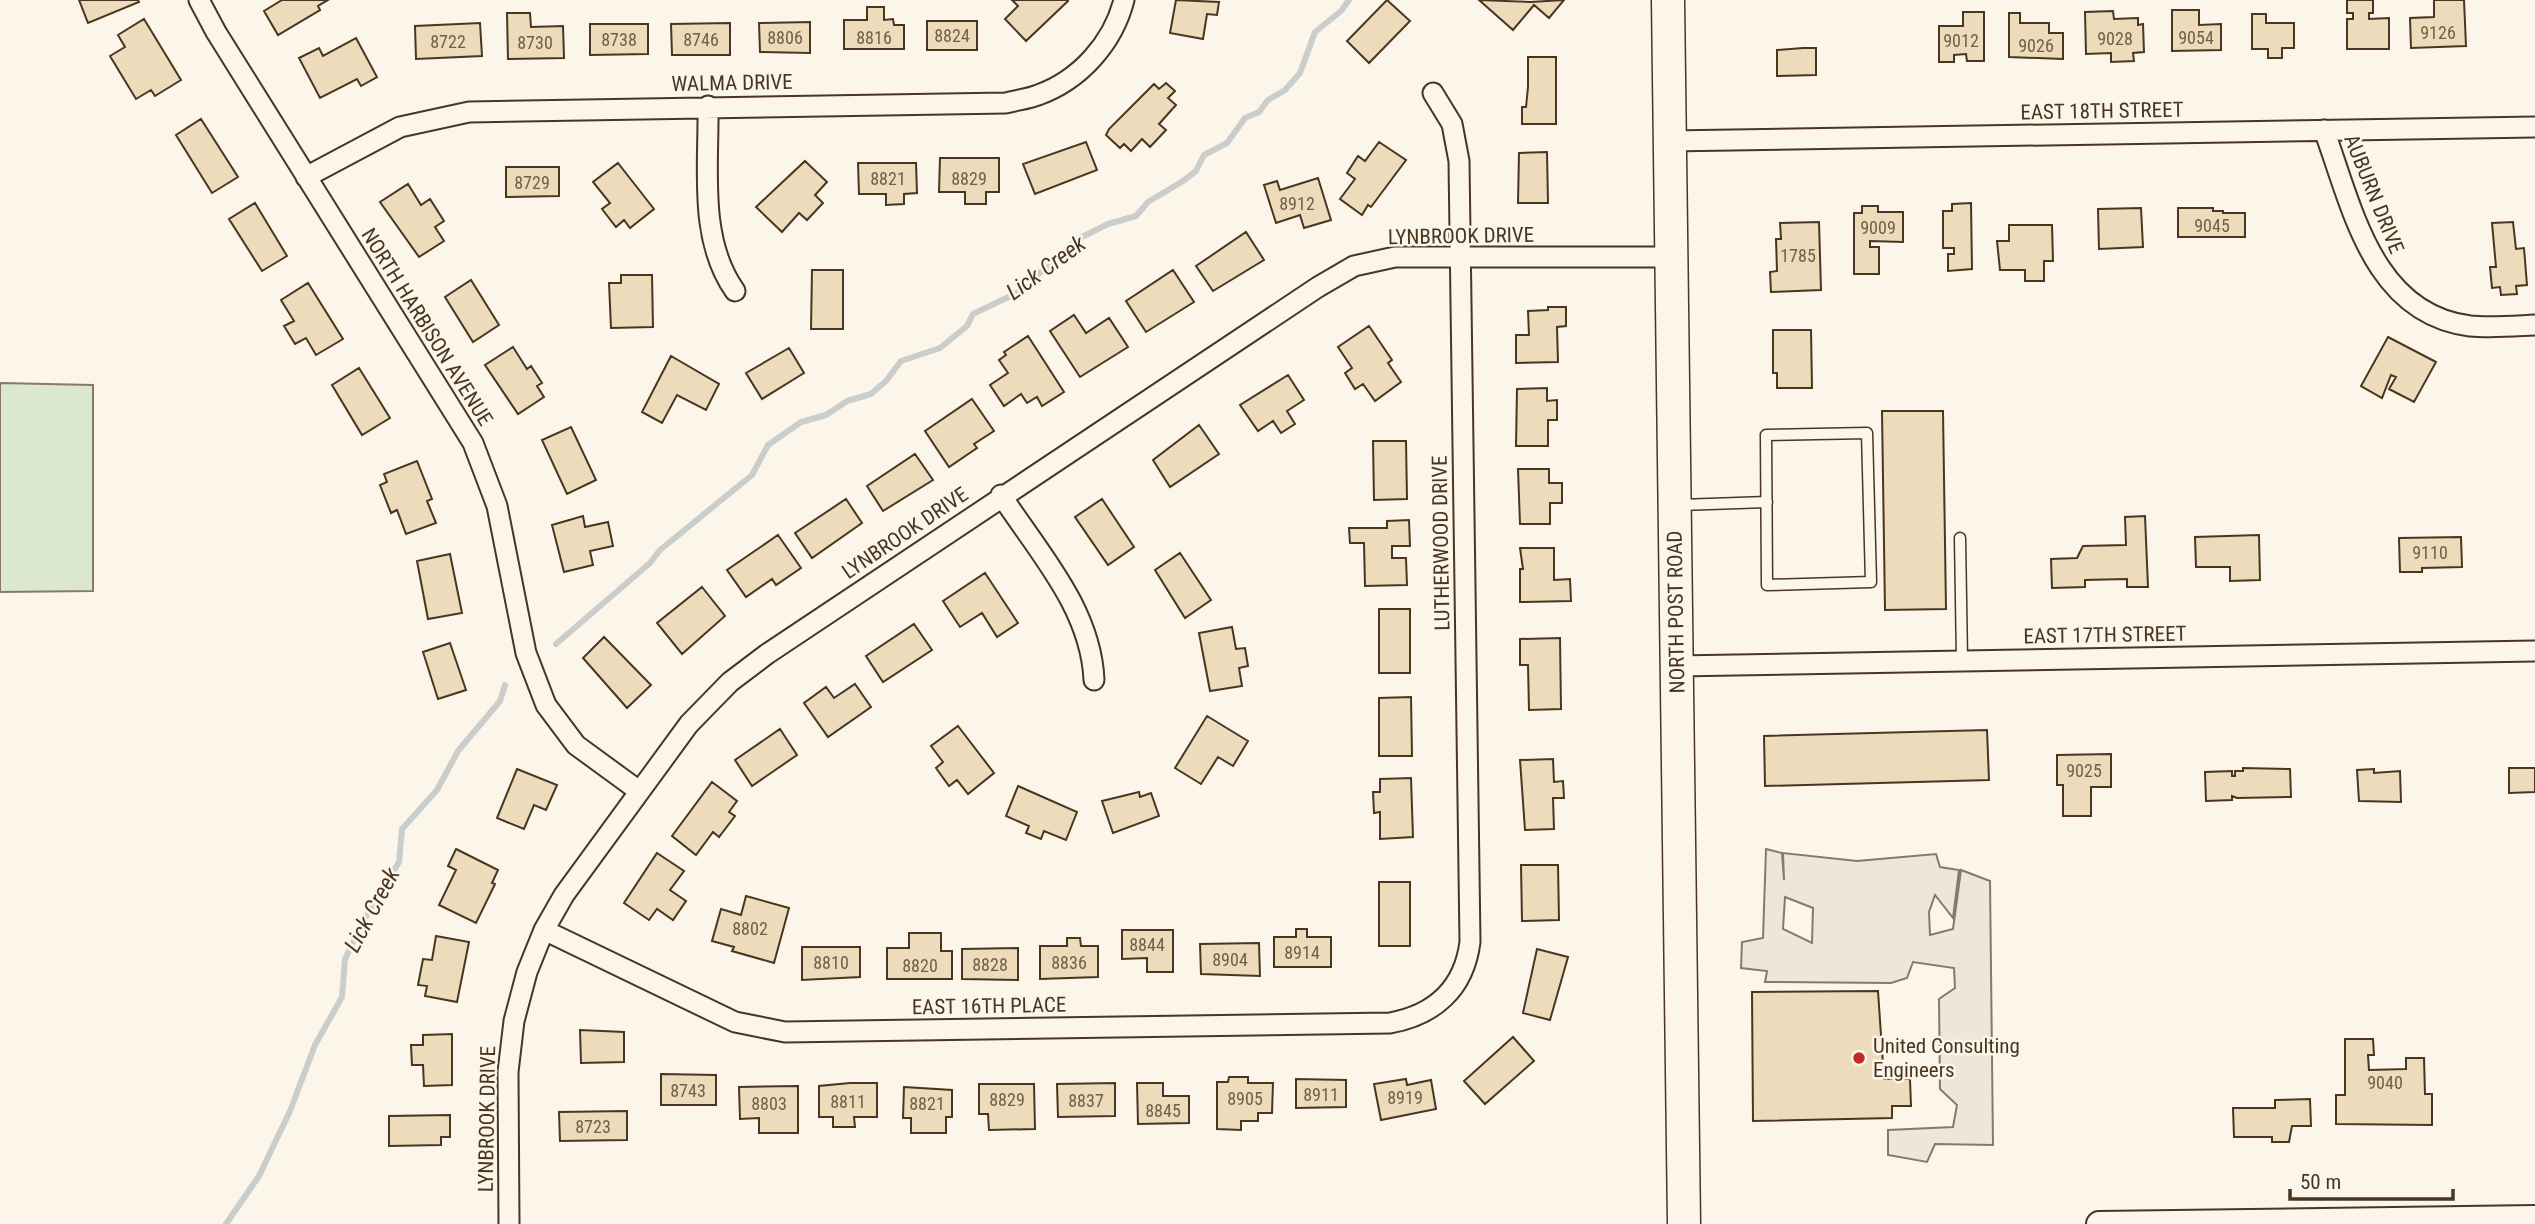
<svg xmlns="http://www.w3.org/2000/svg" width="2535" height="1224" font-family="'Roboto Condensed',sans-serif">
  <rect width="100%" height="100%" fill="#fbf6e9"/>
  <path fill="#dce7d0" stroke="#887966" stroke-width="2" d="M0,383L93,385V591L0,592Z"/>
  <path fill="#ede7d9" stroke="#887966" stroke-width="2" fill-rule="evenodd" d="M1766,849L1782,853L1784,880L1783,853L1857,861L1936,854L1940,867L1959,870L1953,918L1935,895L1929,912L1930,935L1953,929L1961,870L1990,881L1993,1145L1935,1144L1927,1162L1888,1155V1130L1953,1127L1957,1105L1940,1089L1939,999L1955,988L1954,968L1913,962L1907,978L1891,983L1765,982L1767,971L1741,968L1742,942L1763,938ZM1785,897L1813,908L1812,943L1783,929Z"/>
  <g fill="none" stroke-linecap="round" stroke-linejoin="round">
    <path stroke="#c9cecd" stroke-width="6" d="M556,644L650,563L660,550L752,475L768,445L801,422L826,415L847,401L871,394L886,381L901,361L940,348L967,326L973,314L1017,293L1044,269L1059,262L1074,241L1108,224L1136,216L1148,202L1183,181L1196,171L1204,155L1227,143L1245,118L1259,112L1268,100L1285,90L1300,73L1315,32L1341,11L1349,0
      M226,1224L259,1176L290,1111L315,1045L342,997L345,959L364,920L399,862L402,829L437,790L458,751L500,701L505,685"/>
  </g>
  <path fill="#ecdcbc" stroke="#4a3520" stroke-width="2" d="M79,0H138L139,2L88,23Z
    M282,0H328L318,6L320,10L278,35L264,11Z
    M1012,0H1068V1L1026,41L1005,19L1018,6Z
    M1176,0L1219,2L1217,15L1207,14L1203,39L1170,33Z
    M1387,0L1410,21L1369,63L1347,41Z
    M1479,0L1530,2L1564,0L1549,18L1534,5L1513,30Z
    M2347,0H2373V13H2369V19L2389,18V49H2347V19H2353V13H2347Z
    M2434,0H2464L2466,46L2411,48L2410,18L2434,17Z
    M867,7H884V20L893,19L894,25H904V49H844V20H867Z
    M2172,10H2199V25L2221,24V50L2172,51Z
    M2113,11L2114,19L2138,18V25L2143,24L2144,52L2133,53L2134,61L2111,62V53L2086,54L2085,12Z
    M1963,12H1984V61H1967L1966,54L1954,55V62H1939V26H1963Z
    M507,13H530L531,27L563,26L564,58L508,59Z
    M2009,13H2020V23H2049V33H2063V59L2009,57Z
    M2252,14H2266V23H2294V48H2282V58H2268V49H2252Z
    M144,19L181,80L155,96L151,90L136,99L110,56L125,47L118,35Z
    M927,21H977V50H927Z
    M810,22V53L760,52L759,23Z
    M480,23L482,56L416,59L415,26Z
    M730,23V55H672L671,24Z
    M590,24H648V54L590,55Z
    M356,38L377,77L361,86L357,79L320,98L299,58L319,48L323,56Z
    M1803,48H1816V75L1777,76V50Z
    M1528,57H1556V124H1522V107H1526L1528,87Z
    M1166,83L1175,91L1168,98L1176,105L1159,124L1166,130L1150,147L1142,139L1131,151L1124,144L1120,148L1106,135L1109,129L1154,84L1159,89Z
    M201,119L238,177L212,193L176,135Z
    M1086,142L1097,170L1035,194L1023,164Z
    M1379,142L1406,160L1371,207L1368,205L1362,215L1340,199L1355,179L1347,173L1358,156L1365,161Z
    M1547,152L1548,203H1518L1519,153Z
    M940,158H999V192H986V204H965V192H939Z
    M805,161L827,182L815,195L823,203L807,220L799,213L782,232L756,207Z
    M618,163L654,209L630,228L624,220L616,227L602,209L610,203L593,182Z
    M858,163H916L917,193L904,194V204L886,205V194H859Z
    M506,167H559V196L506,197Z
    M1318,178L1331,220L1304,228L1300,215L1276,223L1264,185L1277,181L1280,190Z
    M408,184L421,205L430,199L444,221L435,227L444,241L419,257L380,202Z
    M255,203L287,256L262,271L229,219Z
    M1971,203L1972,269L1948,271V254H1954V248H1943V211H1952V204Z
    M1862,206H1878V212H1903V242L1870,241V247H1879V274H1854V213H1862Z
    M2141,208L2143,247L2099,249L2098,209Z
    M2178,208H2213V211H2223V213H2245V237H2178Z
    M1819,222L1821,290L1771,292L1770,272L1777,271L1776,239H1781L1780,223Z
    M2513,222L2516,249L2524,248L2527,285L2516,286L2517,294L2501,295L2500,287L2492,288L2490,267H2496L2492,223Z
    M2009,225H2052L2053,261H2044V281H2025V270H2000L1997,241H2009Z
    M1246,232L1264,260L1213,291L1196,266Z
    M812,270H843V329H811Z
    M1173,270L1194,302L1146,332L1126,301Z
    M621,275H652L653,327L611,328L609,283H621Z
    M471,280L499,325L473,342L445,297Z
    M308,283L343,339L316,355L306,338L295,344L284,326L294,321L281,300Z
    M1548,307H1566V326L1557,327L1558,362L1516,363V335H1529L1528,311L1548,310Z
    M1074,315L1086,333L1109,318L1128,347L1080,377L1050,331Z
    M1369,326L1392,360L1388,363L1401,382L1375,401L1363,384L1355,389L1345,373L1352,368L1338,347Z
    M1773,330H1811L1812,388H1777V373H1773Z
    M1028,336L1064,392L1042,406L1037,397L1027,403L1021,394L1004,406L990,385L1008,373L999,360L1006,355L1004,352Z
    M2388,337L2436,362L2414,402L2389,389L2396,377L2391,375L2382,398L2361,386Z
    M513,347L527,369L531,366L542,383L537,386L544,397L518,414L485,365Z
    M789,348L804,373L762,399L746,373Z
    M671,356L719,384L706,410L677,395L662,423L642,412Z
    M359,368L390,418L362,435L332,385Z
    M1288,375L1304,400L1287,411L1295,424L1281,433L1273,421L1258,431L1240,405Z
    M1547,388V401L1557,400V420H1548V446H1516L1517,389Z
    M972,399L994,431L974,444L977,448L949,467L925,431Z
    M1882,411H1943L1946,609L1885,610Z
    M1199,425L1219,454L1170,487L1153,460Z
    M571,427L596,480L567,494L542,440Z
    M1373,441H1406L1407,499L1374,500Z
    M915,454L933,480L883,511L867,486Z
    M417,461L432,499L427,501L436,523L406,534L397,510L391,513L380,485L387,482L384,474Z
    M1518,469H1549V483H1562V503H1550V524H1520Z
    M846,499L862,523L812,558L795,533Z
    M1102,499L1134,547L1108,565L1075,517Z
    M583,516L585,527L608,522L613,546L590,551L593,565L564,572L552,525Z
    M2145,516L2148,587H2127V579L2085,580V587L2052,588L2051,559L2077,558L2083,546L2126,545L2125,517Z
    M1409,520L1410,546H1392V558H1406L1407,585L1365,586L1364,543H1350L1349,528H1387V521Z
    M778,535L801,568L776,585L772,579L746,597L727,570Z
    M2259,535L2260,580L2230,581V567H2196L2195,537Z
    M2461,537L2462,567L2422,568V572H2400L2399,538Z
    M1520,548H1554V580L1570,579L1571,601L1520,602V569H1523Z
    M1180,553L1211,600L1185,618L1155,570Z
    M450,554L462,613L428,619L417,561Z
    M985,573L1018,623L997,637L982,613L960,627L943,601Z
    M702,587L725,616L682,654L657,623Z
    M1379,609H1410V673H1379Z
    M914,624L932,650L883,682L866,656Z
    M1232,627L1236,649L1245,648L1248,666L1239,668L1242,686L1210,691L1199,633Z
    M604,637L651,685L627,708L583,658Z
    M1560,638L1561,709L1529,710L1528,665H1520V639Z
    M450,643L466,690L438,699L423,652Z
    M855,684L871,707L828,737L804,703L826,687L834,698Z
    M1411,697L1412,756H1379V698Z
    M1207,716L1248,741L1233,766L1218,757L1201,784L1175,768Z
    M958,726L994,773L968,794L957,780L949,786L936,768L943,762L931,746Z
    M780,729L797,755L752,786L735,760Z
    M1987,730L1989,780L1765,786L1764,736Z
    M2111,754V787H2091V816H2063V785H2057V755Z
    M1553,759L1554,782L1563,781L1564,798H1553L1554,829L1525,830L1520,760Z
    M2243,768L2290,769L2291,797L2237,798L2232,796V800L2206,801L2205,772L2232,771V776H2235V771H2243Z
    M2509,768H2535V792L2509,793Z
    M517,769L557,785L546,810L534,805L524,829L497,818Z
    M2374,769V773L2400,771L2401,802L2359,801L2357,770Z
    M1411,778L1413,837L1380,839V812L1374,813L1373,792H1380V779Z
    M712,782L737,801L729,812L735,816L719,837L713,832L696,855L672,836Z
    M1018,786L1077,812L1066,840L1044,831L1041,839L1026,833L1029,826L1006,816Z
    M1139,792L1140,797L1151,793L1159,816L1113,833L1102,801Z
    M456,849L498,870L492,883L495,884L476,923L439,905L456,870L448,866Z
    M657,853L684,871L670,890L686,901L673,920L657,909L649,920L624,903Z
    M1521,865H1558L1559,920L1522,921Z
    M1379,882H1410V946H1379Z
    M746,896L789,908L774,963L732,951L734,947L712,941L721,909L741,915Z
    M1296,929H1307V937H1331V967H1274V937H1296Z
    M1122,930H1173V972H1147V958L1122,959Z
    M909,933H941V951H952V979H887V948H909Z
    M436,936L469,942L457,1002L425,996L427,986L418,985L423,959L432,960Z
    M1067,938H1080L1081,946H1098V977L1040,979V946H1067Z
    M1259,943L1260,976L1201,974L1200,944Z
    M802,947H860V977L802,980Z
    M1018,948V980L962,979V949Z
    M1537,949L1568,957L1550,1020L1523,1013Z
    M1878,991L1884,1079H1910L1911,1106H1892V1118L1753,1121L1752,992Z
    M580,1030L624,1032V1062L581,1063Z
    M452,1034V1085L424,1086L423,1065H412L411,1045H423V1035Z
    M1513,1037L1534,1061L1485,1104L1464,1081Z
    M2345,1039H2373L2374,1055H2368L2369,1070L2406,1069V1058H2424L2425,1094H2432V1125L2336,1124V1095H2345Z
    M661,1074L716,1075V1105H661Z
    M1229,1077H1248V1083H1273L1272,1113H1258V1121H1241V1130L1217,1129V1082H1228Z
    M1296,1079L1346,1080V1107L1296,1108Z
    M1406,1079L1407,1085L1431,1080L1436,1109L1381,1120L1374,1084Z
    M850,1083H877V1117H854L855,1127H833V1117H819V1086Z
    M1115,1083V1116L1058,1117L1057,1084Z
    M1137,1083H1163V1096H1189V1123L1138,1124Z
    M979,1084H1034L1035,1129L989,1130L988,1114H979Z
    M798,1086V1133H759V1118L740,1119L739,1087Z
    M904,1087L952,1090V1117H946V1133H911V1118H903Z
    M2310,1099L2311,1126H2292L2289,1142H2272V1137H2234L2233,1108H2275V1100Z
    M627,1111V1140L560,1141L559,1112Z
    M450,1115V1137H441V1145L389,1146V1116Z"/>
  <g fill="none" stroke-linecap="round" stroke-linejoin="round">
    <g stroke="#4a3520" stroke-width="13">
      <path id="service" d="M1867,433L1871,582L1767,585L1766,435Z
        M1680,505L1767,502
        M1960,538L1962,661"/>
    </g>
    <g stroke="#4a3520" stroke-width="23">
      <path id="minor" d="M199,0L216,32L473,443L497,506L526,653L546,705L576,745L639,791
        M708,106C709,167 698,239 735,291
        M2324,130C2352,206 2372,314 2470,326C2491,328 2514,326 2535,325
        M1669,141L2535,127
        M306,177L400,127L469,112L1006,103C1016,100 1028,99 1038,95C1080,80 1113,43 1124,0
        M1001,495C1039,553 1091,609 1094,680
        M1676,666L2535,651
        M544,930L735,1022L785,1032L1390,1023C1434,1015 1464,989 1470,942L1459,161L1452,124L1433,93
        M509,1224L508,1072L514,1021L527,972L544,930L564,895L689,724L730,682L767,654L1318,287L1354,266L1395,257H1671"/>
    </g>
    <g stroke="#4a3520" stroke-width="28">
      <path id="tertiary" d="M2099,1224L2535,1218"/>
    </g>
    <g stroke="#4a3520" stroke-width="35">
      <path id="primary" d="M1668,0L1684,1224"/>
    </g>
    <use href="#service" stroke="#fbf6e9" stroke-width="10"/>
    <use href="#minor" stroke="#fbf6e9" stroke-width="19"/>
    <use href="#tertiary" stroke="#fbf6e9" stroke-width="24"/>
    <use href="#primary" stroke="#fbf6e9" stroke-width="32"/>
  </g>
  <circle fill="#c62828" stroke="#fbf6e9" stroke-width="2.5" cx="1859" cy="1058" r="7"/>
  <g text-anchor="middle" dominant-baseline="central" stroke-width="5" stroke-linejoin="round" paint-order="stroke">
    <g font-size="18" fill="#725f47">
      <text x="2438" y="32">9126</text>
      <text x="952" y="35">8824</text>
      <text x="785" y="37">8806</text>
      <text x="874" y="37">8816</text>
      <text x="2196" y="37">9054</text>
      <text x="2115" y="38">9028</text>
      <text x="619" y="39">8738</text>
      <text x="701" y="39">8746</text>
      <text x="1961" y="40">9012</text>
      <text x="448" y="41">8722</text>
      <text x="535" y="42">8730</text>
      <text x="2036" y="45">9026</text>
      <text x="888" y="178">8821</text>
      <text x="969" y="178">8829</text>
      <text x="532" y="182">8729</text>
      <text x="1297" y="203">8912</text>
      <text x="2212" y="225">9045</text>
      <text x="1878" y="227">9009</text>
      <text x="1798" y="255">1785</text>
      <text x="2430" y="552">9110</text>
      <text x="2084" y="770">9025</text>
      <text x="750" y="928">8802</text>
      <text x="1147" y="944">8844</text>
      <text x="1302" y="952">8914</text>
      <text x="1230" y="959">8904</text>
      <text x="831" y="962">8810</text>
      <text x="1069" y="962">8836</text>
      <text x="990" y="964">8828</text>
      <text x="920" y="965">8820</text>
      <text x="2385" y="1082">9040</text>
      <text x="688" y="1090">8743</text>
      <text x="1321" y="1094">8911</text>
      <text x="1405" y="1097">8919</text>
      <text x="1245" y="1098">8905</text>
      <text x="1007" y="1099">8829</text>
      <text x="1086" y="1100">8837</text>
      <text x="848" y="1101">8811</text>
      <text x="769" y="1103">8803</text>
      <text x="927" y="1103">8821</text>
      <text x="1163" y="1110">8845</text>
      <text x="593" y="1126">8723</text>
    </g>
    <g font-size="21" fill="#4a3520" stroke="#fbf6e9">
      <text transform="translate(732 83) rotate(-1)">WALMA DRIVE</text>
      <text transform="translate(2102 111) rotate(-1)">EAST 18TH STREET</text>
      <text transform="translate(2374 194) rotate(68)">AUBURN DRIVE</text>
      <text transform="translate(1461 236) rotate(-1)">LYNBROOK DRIVE</text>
      <text transform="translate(427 327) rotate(58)">NORTH HARBISON AVENUE</text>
      <text transform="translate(905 533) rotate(-34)">LYNBROOK DRIVE</text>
      <text transform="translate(1441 543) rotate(-91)">LUTHERWOOD DRIVE</text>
      <text transform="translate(1676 612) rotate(-91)">NORTH POST ROAD</text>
      <text transform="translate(2105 635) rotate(-1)">EAST 17TH STREET</text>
      <text transform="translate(989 1006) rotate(-1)">EAST 16TH PLACE</text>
      <text transform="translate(487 1119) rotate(-89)">LYNBROOK DRIVE</text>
    </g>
    <g font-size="21" fill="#4a3520" stroke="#fbf6e9" text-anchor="start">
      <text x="1873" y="1046">United Consulting<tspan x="1873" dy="24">Engineers</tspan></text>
    </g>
    <g font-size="23" font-style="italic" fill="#4a3520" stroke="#fbf6e9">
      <text transform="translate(1046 268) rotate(-36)">Lick Creek</text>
      <text transform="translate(372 910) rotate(-62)">Lick Creek</text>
    </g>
  </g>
  <path d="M2290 1189v10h163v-10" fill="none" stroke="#4a3520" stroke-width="3.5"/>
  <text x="2300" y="1189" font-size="21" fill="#4a3520" stroke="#fbf6e9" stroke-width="5" paint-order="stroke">50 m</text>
</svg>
